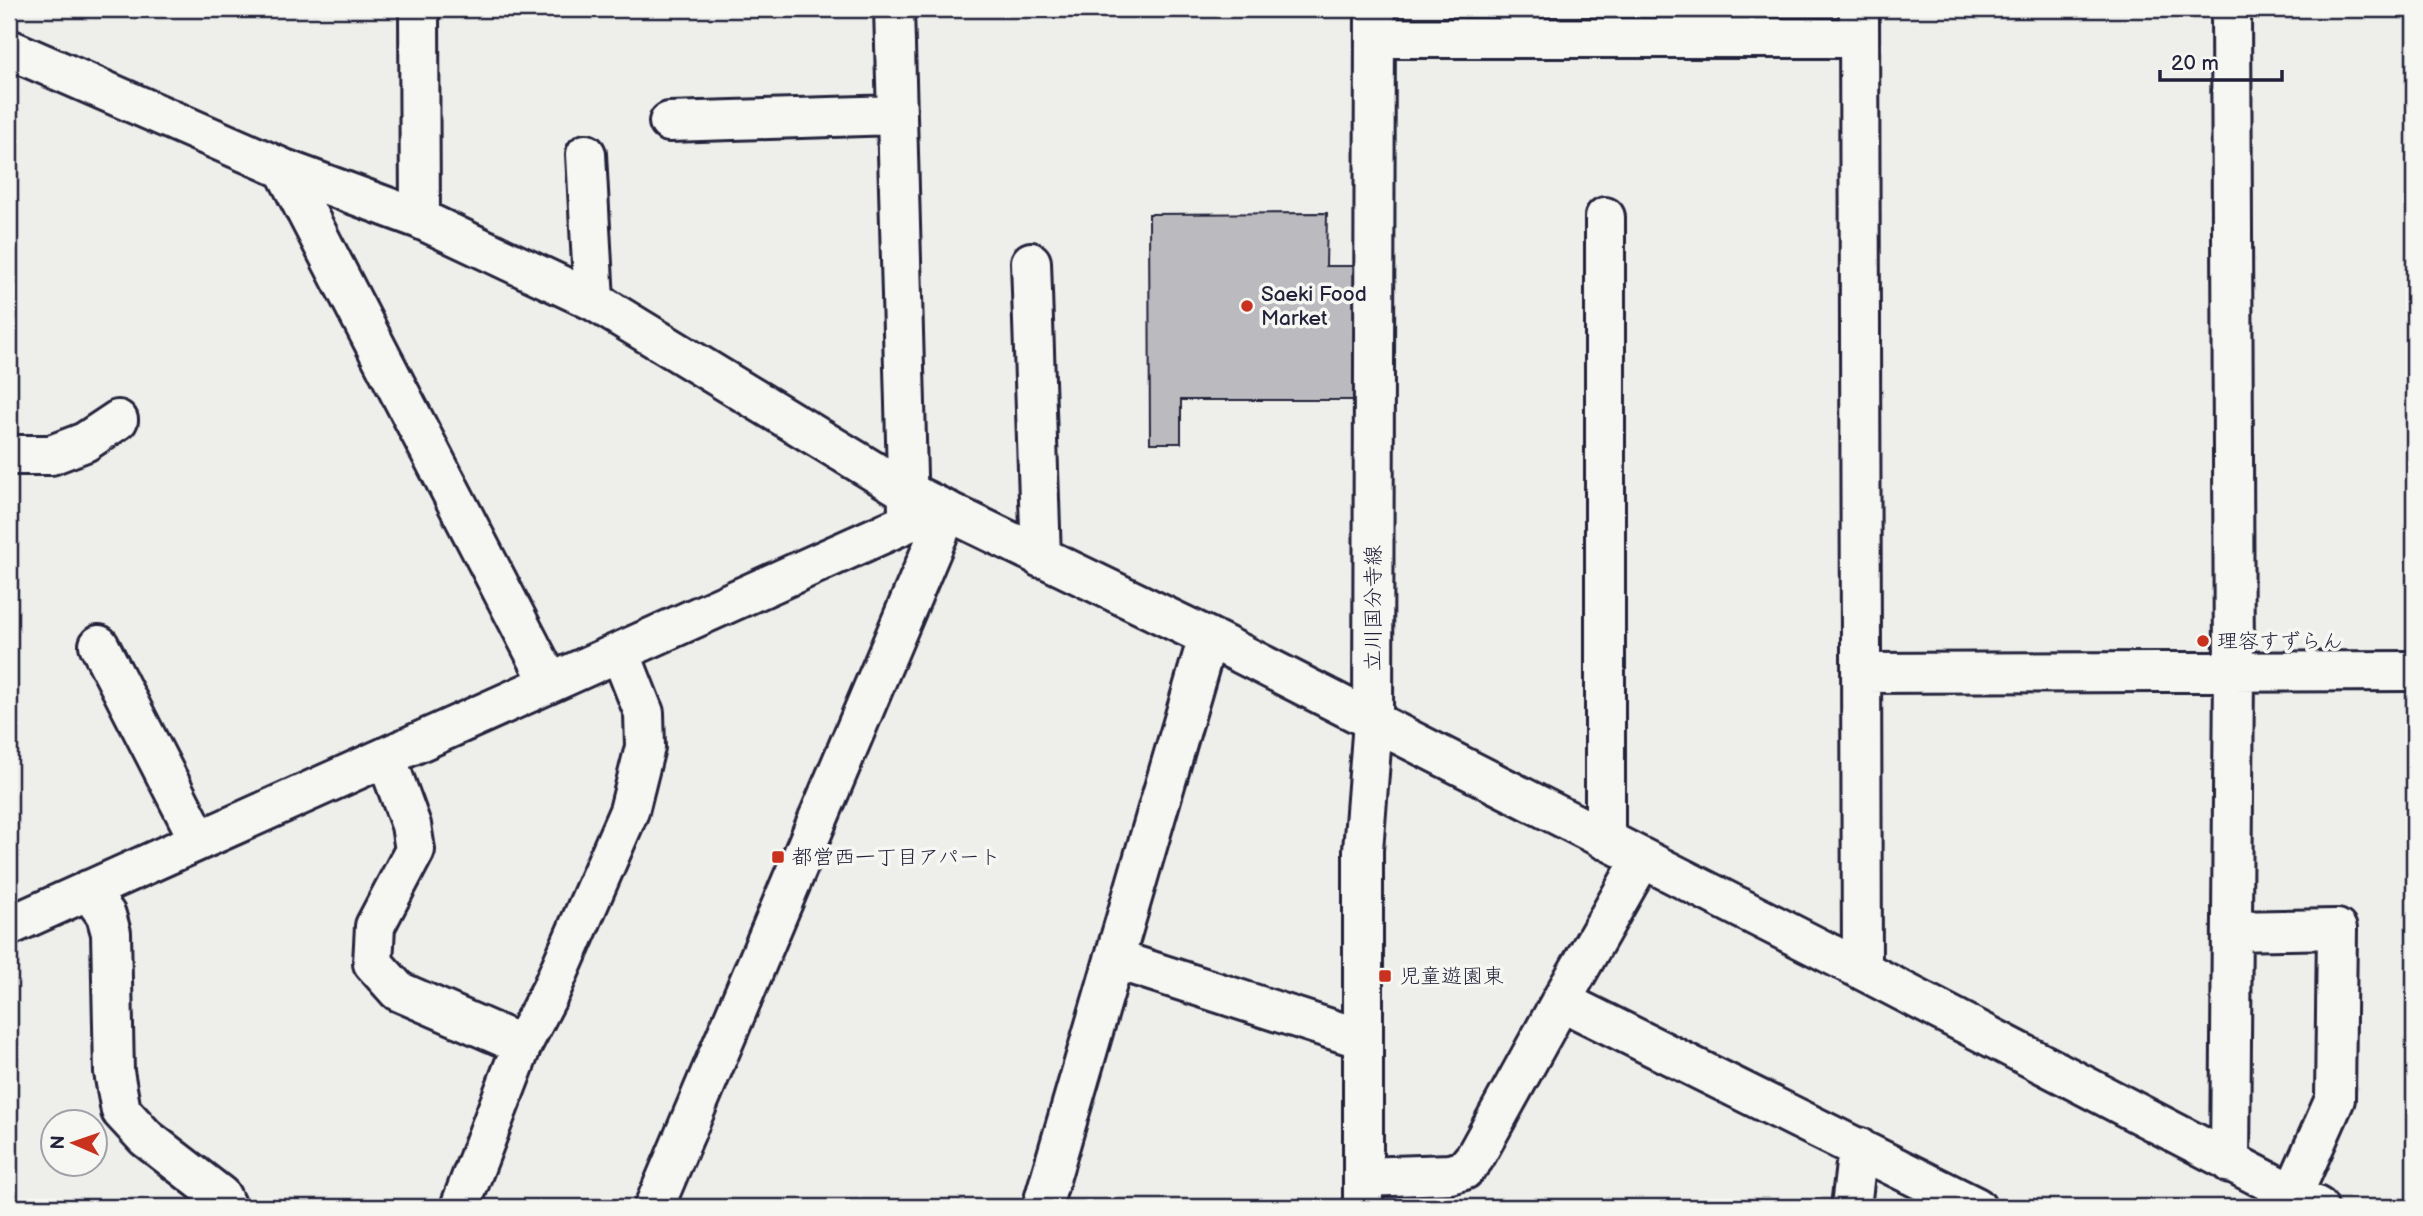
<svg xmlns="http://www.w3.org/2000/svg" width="2423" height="1216" font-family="'Balsamiq Sans','Klee One',sans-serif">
  <rect width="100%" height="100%" fill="#eeeeeb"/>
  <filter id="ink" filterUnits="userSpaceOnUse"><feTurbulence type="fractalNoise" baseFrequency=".0143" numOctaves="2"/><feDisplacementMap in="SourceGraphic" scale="14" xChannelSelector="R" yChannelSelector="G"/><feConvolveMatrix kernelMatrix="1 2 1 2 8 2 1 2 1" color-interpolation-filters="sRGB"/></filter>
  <g filter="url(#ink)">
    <path fill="#bbbbbf" stroke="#22223b" stroke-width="2" d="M1327,213L1326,266H1354V400H1181V443H1150L1149,214Z"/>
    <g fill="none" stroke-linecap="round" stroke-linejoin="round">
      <g stroke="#22223b" stroke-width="44">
        <path id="minor" d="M419,9L420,219
          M894,9L908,511
          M1859,9L1862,970
          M1375,38H1859
          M9,49L284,169L420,219L594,301L906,491L1208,637L1862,970L2318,1207
          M669,122L896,115
          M586,154L594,301
          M284,169L550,683
          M1605,217V840
          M1031,262L1041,558
          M9,455H51L85,442L118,420
          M99,645L199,840
          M1862,673L2414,671
          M386,757L411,825L415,850L375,926L373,963L398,991L522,1045
          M88,890L106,915L111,933L114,1072L121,1111L146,1138L221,1196L226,1207
          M9,926L909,522L948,511
          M2232,931L2337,929L2335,1099L2293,1194
          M1114,959L1362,1039
          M1561,1001L1976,1207
          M2230,1163L2234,672L2231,9
          M1363,1177L1450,1174L1464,1170L1475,1157L1561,1001L1642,859
          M460,1207L522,1045L551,990L629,811L645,747L644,713L620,652
          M654,1207L948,511
          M1042,1207L1208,637
          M1851,1207L1858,1147"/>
      </g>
      <g stroke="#22223b" stroke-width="44">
        <path id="major" d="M1363,1207V850L1373,722L1375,9"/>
      </g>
      <use href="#minor" stroke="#f6f6f2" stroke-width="38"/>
      <use href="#major" stroke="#f6f6f2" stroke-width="38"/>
    </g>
  </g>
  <g fill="#c8321e" stroke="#f6f6f2" stroke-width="2.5">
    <circle cx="1247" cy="306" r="7"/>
    <circle cx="2203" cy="641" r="7"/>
    <rect x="771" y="850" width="14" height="14" rx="3.5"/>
    <rect x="1378" y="969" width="14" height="14" rx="3.5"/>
  </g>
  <g text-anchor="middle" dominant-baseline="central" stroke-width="7" stroke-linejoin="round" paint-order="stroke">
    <g font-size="21" fill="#22223b" stroke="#f6f6f2" text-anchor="start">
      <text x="1261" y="294">Saeki Food<tspan x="1261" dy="24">Market</tspan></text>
      <text x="2217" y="641">理容すずらん</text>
      <text x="792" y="857">都営西一丁目アパート</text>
      <text x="1399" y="976">児童遊園東</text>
    </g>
    <g font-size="21" fill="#22223b" stroke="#f6f6f2">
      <text transform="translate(1373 608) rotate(-90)">立川国分寺線</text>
    </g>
  </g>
  <rect width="2423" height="1216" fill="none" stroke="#f6f6f2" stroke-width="35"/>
  <rect x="18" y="18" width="2388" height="1181" fill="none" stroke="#22223b" stroke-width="2.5" filter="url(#ink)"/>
  <g transform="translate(74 1143) rotate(272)"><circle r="33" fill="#f6f6f2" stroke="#a1a1a9" stroke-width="2"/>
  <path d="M0-5L12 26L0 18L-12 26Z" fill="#c8321e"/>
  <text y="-10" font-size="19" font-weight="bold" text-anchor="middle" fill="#22223b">N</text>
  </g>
  <path d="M2160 70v10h122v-10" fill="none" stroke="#22223b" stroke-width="3.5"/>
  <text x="2171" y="70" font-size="21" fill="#22223b" stroke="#f6f6f2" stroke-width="5" paint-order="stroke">20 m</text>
</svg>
